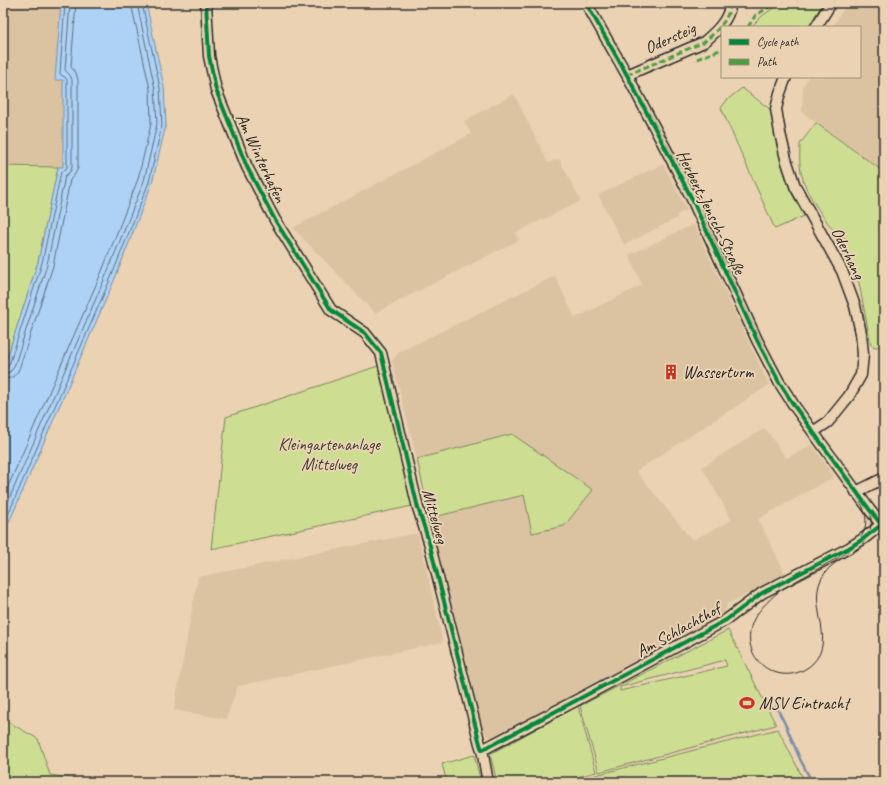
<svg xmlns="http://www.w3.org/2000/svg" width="887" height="785" font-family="Caveat,sans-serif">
  <rect width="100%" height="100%" fill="#ead2b2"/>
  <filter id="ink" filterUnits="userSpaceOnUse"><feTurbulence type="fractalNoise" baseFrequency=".025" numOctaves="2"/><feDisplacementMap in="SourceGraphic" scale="8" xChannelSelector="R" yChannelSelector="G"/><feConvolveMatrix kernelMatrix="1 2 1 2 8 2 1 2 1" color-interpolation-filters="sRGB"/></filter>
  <g filter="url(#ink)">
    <path fill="#dbc3a2" d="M3,3H61L55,79H63V167L3,166Z
      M847,3H884V172L802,112L803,87L808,77H860V27H833L839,16Z
      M514,94L548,163L559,159L581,201L515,233L519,240L375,313L293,228L471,134L464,121Z
      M663,164L687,210L676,215L677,218L624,245L598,195Z
      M694,224L769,385L636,471L692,540L732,520L702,467L765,428L786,458L801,451L812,444L834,477L758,519L786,575L727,604L723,618L494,738L487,736L481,726L430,518L524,495L532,532L564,526L512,434L417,459L392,361L399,352L555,276L575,318L642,285L629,255Z
      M418,533L443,642L238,686L226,719L174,710L198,577Z"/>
    <path fill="#cdde92" stroke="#7c845e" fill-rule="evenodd" d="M781,3H823L808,27H751L762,16Z
      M742,88L771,110L772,121L783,169L790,190L804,216L775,229L721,108L727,100Z
      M816,123L884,172V346L875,347L871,345L859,283L842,247L849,242L836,229L833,230C820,212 806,194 801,172C799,163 800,153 800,144Z
      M3,166L58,167L38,262L3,370Z
      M378,366L412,506L211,549L226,417Z
      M512,434L593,490L564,526L532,533L524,495L430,518L417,459Z
      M728,630L776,725L599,772L580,706ZM725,660L727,666L620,691V687Z
      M578,706L596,772L558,782H497L490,754Z
      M3,719L38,739L50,775L99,782H3Z
      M778,729L805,782H568Z
      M474,755L481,782H447L442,764Z"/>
    <path fill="#add2f6" stroke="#798fa5" d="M61,3H146L164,87L166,125L152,183L116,276L3,536V370L38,262L58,167H63V80H55Z"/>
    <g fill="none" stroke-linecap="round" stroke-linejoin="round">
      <path stroke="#5f6e7c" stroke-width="1" d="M3,368H6L9,365L42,263L61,172L65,170L67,167V80L65,77L61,75L60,73L65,3
        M3,373L10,372L14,367L47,265L65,176L70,172L72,167V80L70,75L65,70L70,3
        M3,379C11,379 16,376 19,369L53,266L70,180L75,174L78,168V80L76,73L71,67L76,3
        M3,498L102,271L138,179L151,124L150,89L131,3
        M3,513L107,273L144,181L157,124L155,89L137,3
        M3,526L112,275L149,182L162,125L160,88L142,3"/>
      <path stroke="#798fa5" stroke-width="2.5" d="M776,706L786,726L800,759L812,782"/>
      <g stroke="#2b2b2b" stroke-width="13">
        <path id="street" d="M206,3L209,56L216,90L247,167L275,220L331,310L365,333L381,353L418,508L429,542L480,744L482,750L488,782
          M586,3L627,75L691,197L757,340L779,382L795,407L869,509L884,528
          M816,27L831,3
          M627,75L704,42C717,31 728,21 731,3
          M786,77L780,93L776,109L780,133L786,159L795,186L842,271L855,306L861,333L863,354L861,375L849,396L828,422L813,432
          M856,492L884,478
          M482,750L577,700L726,620L762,593L849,548L863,539L881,525"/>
      </g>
      <use href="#street" stroke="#ead2b2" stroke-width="10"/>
      <path stroke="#2b2b2b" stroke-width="1" d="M584,3L637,97L687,192L712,243L756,340L775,377L791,405L855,493C858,498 862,504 864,510C870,528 861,540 848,552L782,589C773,596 760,608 754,619C735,658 781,692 812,664C839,639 803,602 825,573C840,552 874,552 871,517C869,504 856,488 848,477C831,453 811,429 794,404C784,389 776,372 768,356C749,318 732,279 714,240C676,159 633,80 588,3"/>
      <path stroke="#4f9d41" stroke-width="3" stroke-dasharray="6 3" stroke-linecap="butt" d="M748,27L755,16L775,3
        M697,59L722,49
        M627,75L704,42C717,31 728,21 731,3"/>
      <g stroke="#ead2b2" stroke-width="6">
        <path id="cycleway" d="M206,3L209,56L216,90L247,167L275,220L331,310L365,333L381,353L418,508L429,542L480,744L482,750L577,700L726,620L762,593L849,548L863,539L881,525
          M586,3L627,75L691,197L757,340L779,382L795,407L869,509L884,528"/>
      </g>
      <use href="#cycleway" stroke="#00873e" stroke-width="4"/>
    </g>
  </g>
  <defs>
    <g id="building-bare" transform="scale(1.2)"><path d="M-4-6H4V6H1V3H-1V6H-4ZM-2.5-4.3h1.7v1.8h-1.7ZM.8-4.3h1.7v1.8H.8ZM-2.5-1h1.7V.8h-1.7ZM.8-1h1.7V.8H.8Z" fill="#c8321e" stroke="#ead2b2" stroke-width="2.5" paint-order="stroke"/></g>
    <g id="stadium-bare" transform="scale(1.2)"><path d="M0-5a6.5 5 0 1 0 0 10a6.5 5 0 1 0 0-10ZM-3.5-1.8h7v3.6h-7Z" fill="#c8321e" stroke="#ead2b2" stroke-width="2.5" paint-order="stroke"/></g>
  </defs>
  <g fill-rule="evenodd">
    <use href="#building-bare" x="671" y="372"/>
    <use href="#stadium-bare" x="747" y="703"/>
  </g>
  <g text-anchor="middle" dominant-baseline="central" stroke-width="4" stroke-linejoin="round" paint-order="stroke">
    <g font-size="17" fill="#2b2b2b" stroke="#ead2b2">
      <text transform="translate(670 38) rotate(-24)">Odersteig</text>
      <text transform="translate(261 158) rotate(65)">Am Winterhafen</text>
      <text transform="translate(711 212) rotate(64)">Herbert-Jensch-Straße</text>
      <text transform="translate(848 253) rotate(64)">Oderhang</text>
      <text transform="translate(435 516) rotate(74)">Mittelweg</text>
      <text transform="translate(678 630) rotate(-29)">Am Schlachthof</text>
    </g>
    <g font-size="17" fill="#2b2b2b" stroke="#ead2b2" text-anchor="start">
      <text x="683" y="372">Wasserturm</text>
      <text x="759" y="703">MSV Eintracht</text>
    </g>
    <g font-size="17" fill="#43463a" stroke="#ead2b2">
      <text x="329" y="444">Kleingartenanlage<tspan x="329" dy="20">Mittelweg</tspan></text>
    </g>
  </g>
  <rect width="887" height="785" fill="none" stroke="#ead2b2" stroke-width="16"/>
  <rect x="8" y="8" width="871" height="769" fill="none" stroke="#2b2b2b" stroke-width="1.5" filter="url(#ink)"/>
  <rect x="721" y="26" width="140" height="52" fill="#ead2b2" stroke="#9e8f7c"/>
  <rect x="729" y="39" width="20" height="6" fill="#00873e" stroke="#9e8f7c"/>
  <text x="757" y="46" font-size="12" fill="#2b2b2b">Cycle path</text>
  <rect x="729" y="59" width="20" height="6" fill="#4f9d41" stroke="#9e8f7c"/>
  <text x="757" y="66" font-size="12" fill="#2b2b2b">Path</text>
</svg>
